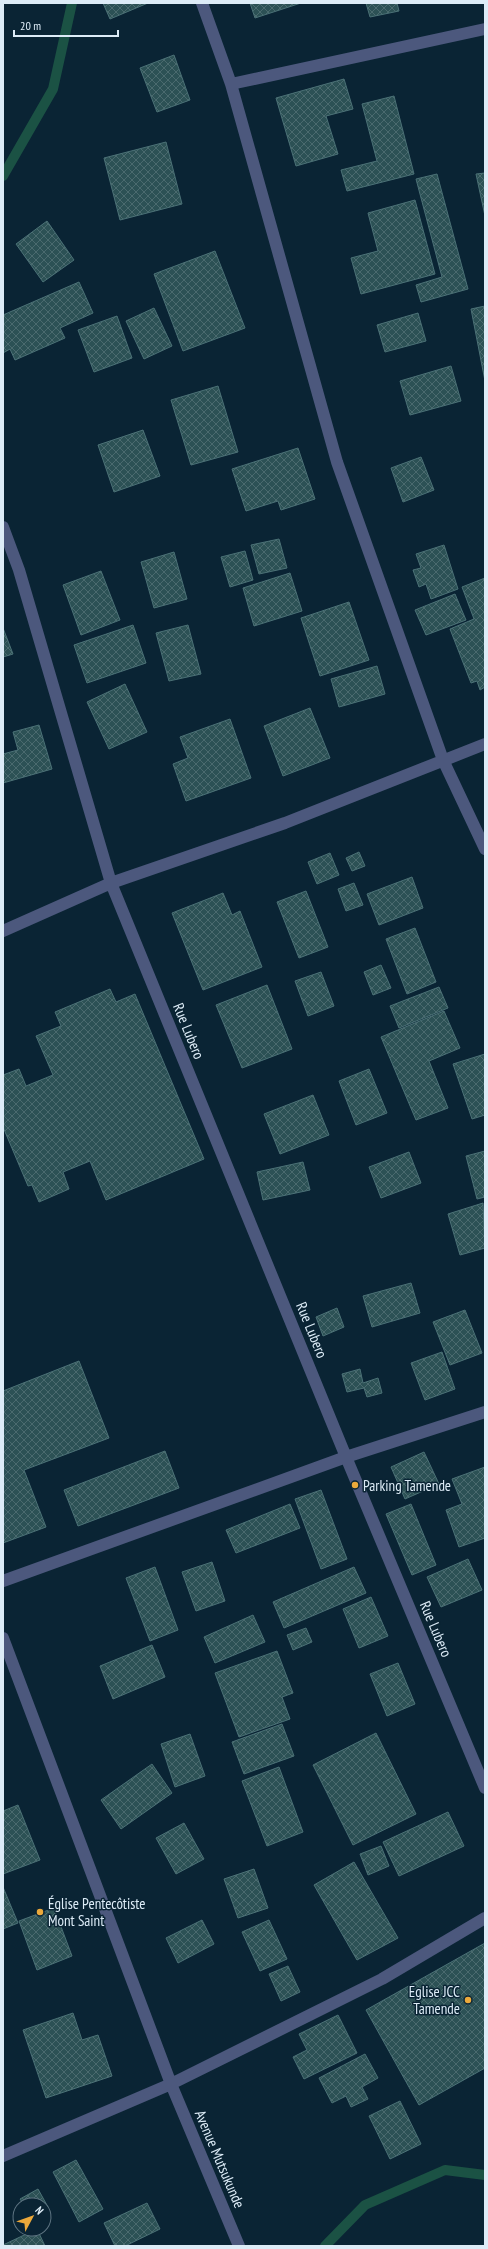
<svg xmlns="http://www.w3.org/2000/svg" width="488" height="2249" font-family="'PT Sans Narrow',sans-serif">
  <defs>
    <pattern id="building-cross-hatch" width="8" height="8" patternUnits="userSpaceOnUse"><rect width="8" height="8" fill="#2c5155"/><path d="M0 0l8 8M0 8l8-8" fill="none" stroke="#4a6a6e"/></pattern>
  </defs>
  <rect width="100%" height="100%" fill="#0a2434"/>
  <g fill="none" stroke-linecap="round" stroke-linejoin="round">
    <path stroke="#1b5244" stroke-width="10" d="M3,176L53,89L72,3
      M325,2246L365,2205L445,2170L485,2175"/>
  </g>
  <path fill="url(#building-cross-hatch)" stroke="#4b7176" d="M103,3H148L110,19Z
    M250,3H301L255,18Z
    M366,3H397L399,11L370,17Z
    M174,55L190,100L157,112L140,68Z
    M344,79L353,109L326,116L338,154L296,166L276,98Z
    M394,96L414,174L347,191L341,170L377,161L362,104Z
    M166,142L182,204L120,220L104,158Z
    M485,173V216L476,174Z
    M437,174L468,289L421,302L416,285L442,277L416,179Z
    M415,200L435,274L361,294L351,258L378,251L368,213Z
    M47,221L74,260L43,282L16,244Z
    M215,251L245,328L183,351L154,274Z
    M79,282L93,313L60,328L65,338L15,360L10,349L3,353V315Z
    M485,306V381L471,309Z
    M154,308L172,346L144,359L126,321Z
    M418,313L426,341L385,352L377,325Z
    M117,316L132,358L94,372L78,330Z
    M451,366L461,401L410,415L400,381Z
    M218,386L238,452L191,465L171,400Z
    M143,430L160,476L114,492L98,445Z
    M298,448L315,499L281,510L278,501L246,511L232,469Z
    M421,457L434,490L403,502L391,468Z
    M279,539L287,568L259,574L251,545Z
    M444,545L458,589L431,599L426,584L419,587L413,570L421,568L416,554Z
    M245,551L253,580L230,587L221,557Z
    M174,552L187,599L154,608L141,562Z
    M101,571L120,620L81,635L63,585Z
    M290,573L302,611L254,626L243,588Z
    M485,578V687L480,690L477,681L471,683L450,629L474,619L462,587Z
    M455,594L466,620L426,635L415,610Z
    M349,602L369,660L320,676L301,618Z
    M133,625L146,663L87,683L74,645Z
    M188,625L201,674L169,681L156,633Z
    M3,628L13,654L3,657Z
    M377,666L385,694L339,707L331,679Z
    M125,684L147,732L109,749L87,702Z
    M310,708L330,758L283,776L264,726Z
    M230,719L251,778L186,801L173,764L188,758L180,737Z
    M39,725L52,769L3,783V754L18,750L13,732Z
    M359,852L365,866L352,871L346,858Z
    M330,853L339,875L317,884L308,862Z
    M412,877L423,908L379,925L367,894Z
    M354,883L363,905L346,911L338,889Z
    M306,891L328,947L299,958L277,902Z
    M223,893L232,915L240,911L262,967L203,990L172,913Z
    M415,928L436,982L407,994L386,939Z
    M381,965L391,988L373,995L364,972Z
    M321,972L334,1006L308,1016L295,981Z
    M267,985L292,1049L242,1068L216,1005Z
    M439,987L448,1008L399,1028L390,1006Z
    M110,989L116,1002L135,994L204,1159L106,1200L90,1161L63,1172L69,1189L39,1202L32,1185L28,1186L3,1127V1075L19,1069L26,1086L53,1075L36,1036L61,1026L55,1012Z
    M444,1011L460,1048L429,1061L448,1108L416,1120L381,1037Z
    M485,1054V1115L472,1119L453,1064Z
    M369,1069L387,1113L356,1125L339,1081Z
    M313,1095L329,1135L280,1154L264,1114Z
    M485,1151V1197L477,1199L466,1156Z
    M409,1152L421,1183L381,1198L369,1167Z
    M303,1162L310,1190L263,1200L257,1172Z
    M483,1203L485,1248L460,1255L448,1214Z
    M411,1283L420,1313L372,1327L363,1296Z
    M337,1308L344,1327L323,1336L316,1317Z
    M465,1310L482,1353L450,1365L433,1322Z
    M442,1352L455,1389L425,1400L411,1363Z
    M79,1361L109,1438L24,1470L46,1527L3,1543V1391Z
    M360,1369L363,1383L378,1378L382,1393L367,1397L364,1388L347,1392L342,1374Z
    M165,1451L179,1488L78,1526L64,1490Z
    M424,1452L439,1484L405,1499L391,1467Z
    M485,1467V1538L459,1547L446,1510L462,1504L452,1479Z
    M321,1490L347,1559L321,1569L295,1499Z
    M290,1504L300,1528L236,1553L226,1530Z
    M411,1504L436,1565L412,1575L386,1514Z
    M468,1559L482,1590L441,1607L427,1577Z
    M212,1562L225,1601L196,1611L182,1572Z
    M155,1567L178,1630L150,1641L126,1578Z
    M354,1567L366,1593L284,1628L273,1602Z
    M371,1597L388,1636L359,1648L343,1609Z
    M253,1615L265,1642L215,1663L204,1637Z
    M306,1628L312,1642L293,1650L287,1635Z
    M152,1645L165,1677L113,1699L100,1666Z
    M277,1651L293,1693L282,1697L290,1719L239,1737L215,1673Z
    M398,1663L415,1704L387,1716L370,1674Z
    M282,1724L294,1756L244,1774L232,1742Z
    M376,1733L416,1814L353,1845L313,1765Z
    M190,1734L205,1776L175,1787L161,1744Z
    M152,1764L172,1793L121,1829L101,1800Z
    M279,1767L303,1832L267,1846L242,1781Z
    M18,1805L40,1860L3,1874V1811Z
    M448,1812L464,1846L399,1876L383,1842Z
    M184,1823L204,1859L176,1874L156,1838Z
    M381,1846L389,1866L368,1875L360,1854Z
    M354,1862L398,1938L357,1960L314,1885Z
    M254,1869L268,1908L238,1918L224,1879Z
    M3,1887L18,1923L3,1929Z
    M54,1908L72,1956L37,1970L19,1921Z
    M202,1920L214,1944L178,1963L166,1938Z
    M269,1920L287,1959L260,1971L242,1932Z
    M485,1943V2068L419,2105L366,2010Z
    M288,1966L300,1992L281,2001L269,1974Z
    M73,2013L82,2040L98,2035L112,2076L46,2098L23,2030Z
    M338,2015L357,2053L304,2079L293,2057L307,2050L299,2034Z
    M365,2054L378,2078L362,2087L368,2099L351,2107L346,2096L332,2103L319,2078Z
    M400,2101L421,2144L390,2159L369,2116Z
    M76,2160L103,2209L79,2222L53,2172Z
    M38,2189L48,2207L44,2209V2205H24L20,2199Z
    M147,2203L160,2229L125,2246H115L104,2223Z
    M37,2229L45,2246H3V2245Z"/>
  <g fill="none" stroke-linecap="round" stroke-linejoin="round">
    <path stroke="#4c587d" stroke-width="12" d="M202,3L231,84L337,462L443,760L485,849
      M231,84L485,29
      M3,527L19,570L111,883L346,1457L485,1788
      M3,931L111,883L285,823L485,744
      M3,1581L346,1457L485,1412
      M3,1638L171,2084L239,2246
      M3,2156L171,2084L382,1979L485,1918"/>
  </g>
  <g fill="#eca93b" stroke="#0a2434" stroke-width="1.5">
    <circle cx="355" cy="1485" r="4"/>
    <circle cx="40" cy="1912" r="4"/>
    <circle cx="468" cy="2000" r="4"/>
  </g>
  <g text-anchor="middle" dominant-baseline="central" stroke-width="3" stroke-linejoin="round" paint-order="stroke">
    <g font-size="15" fill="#ddecf7" stroke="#0a2434">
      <text transform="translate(189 1031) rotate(68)">Rue Lubero</text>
      <text transform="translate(312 1330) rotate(68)">Rue Lubero</text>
      <text transform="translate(436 1629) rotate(67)">Rue Lubero</text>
      <text transform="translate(220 2159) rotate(67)">Avenue Mutsukunde</text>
    </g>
    <g font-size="15" fill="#ddecf7" stroke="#0a2434" text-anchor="start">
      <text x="363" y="1485">Parking Tamende</text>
      <text x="48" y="1903">Église Pentecôtiste<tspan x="48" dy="17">Mont Saint</tspan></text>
      <text x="460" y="1991" text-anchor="end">Eglise JCC<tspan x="460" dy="17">Tamende</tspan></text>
    </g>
  </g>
  <rect width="488" height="2249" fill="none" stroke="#ddecf7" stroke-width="8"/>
  <g transform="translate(32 2217) rotate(49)"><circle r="19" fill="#0a2434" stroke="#5e7482"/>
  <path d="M0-3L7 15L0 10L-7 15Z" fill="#eca93b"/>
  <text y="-6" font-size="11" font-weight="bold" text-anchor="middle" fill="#ddecf7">N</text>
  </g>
  <path d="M14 30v6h104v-6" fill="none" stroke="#ddecf7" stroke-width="2"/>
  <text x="20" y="30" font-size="12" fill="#ddecf7" stroke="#0a2434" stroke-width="3" paint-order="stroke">20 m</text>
</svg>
